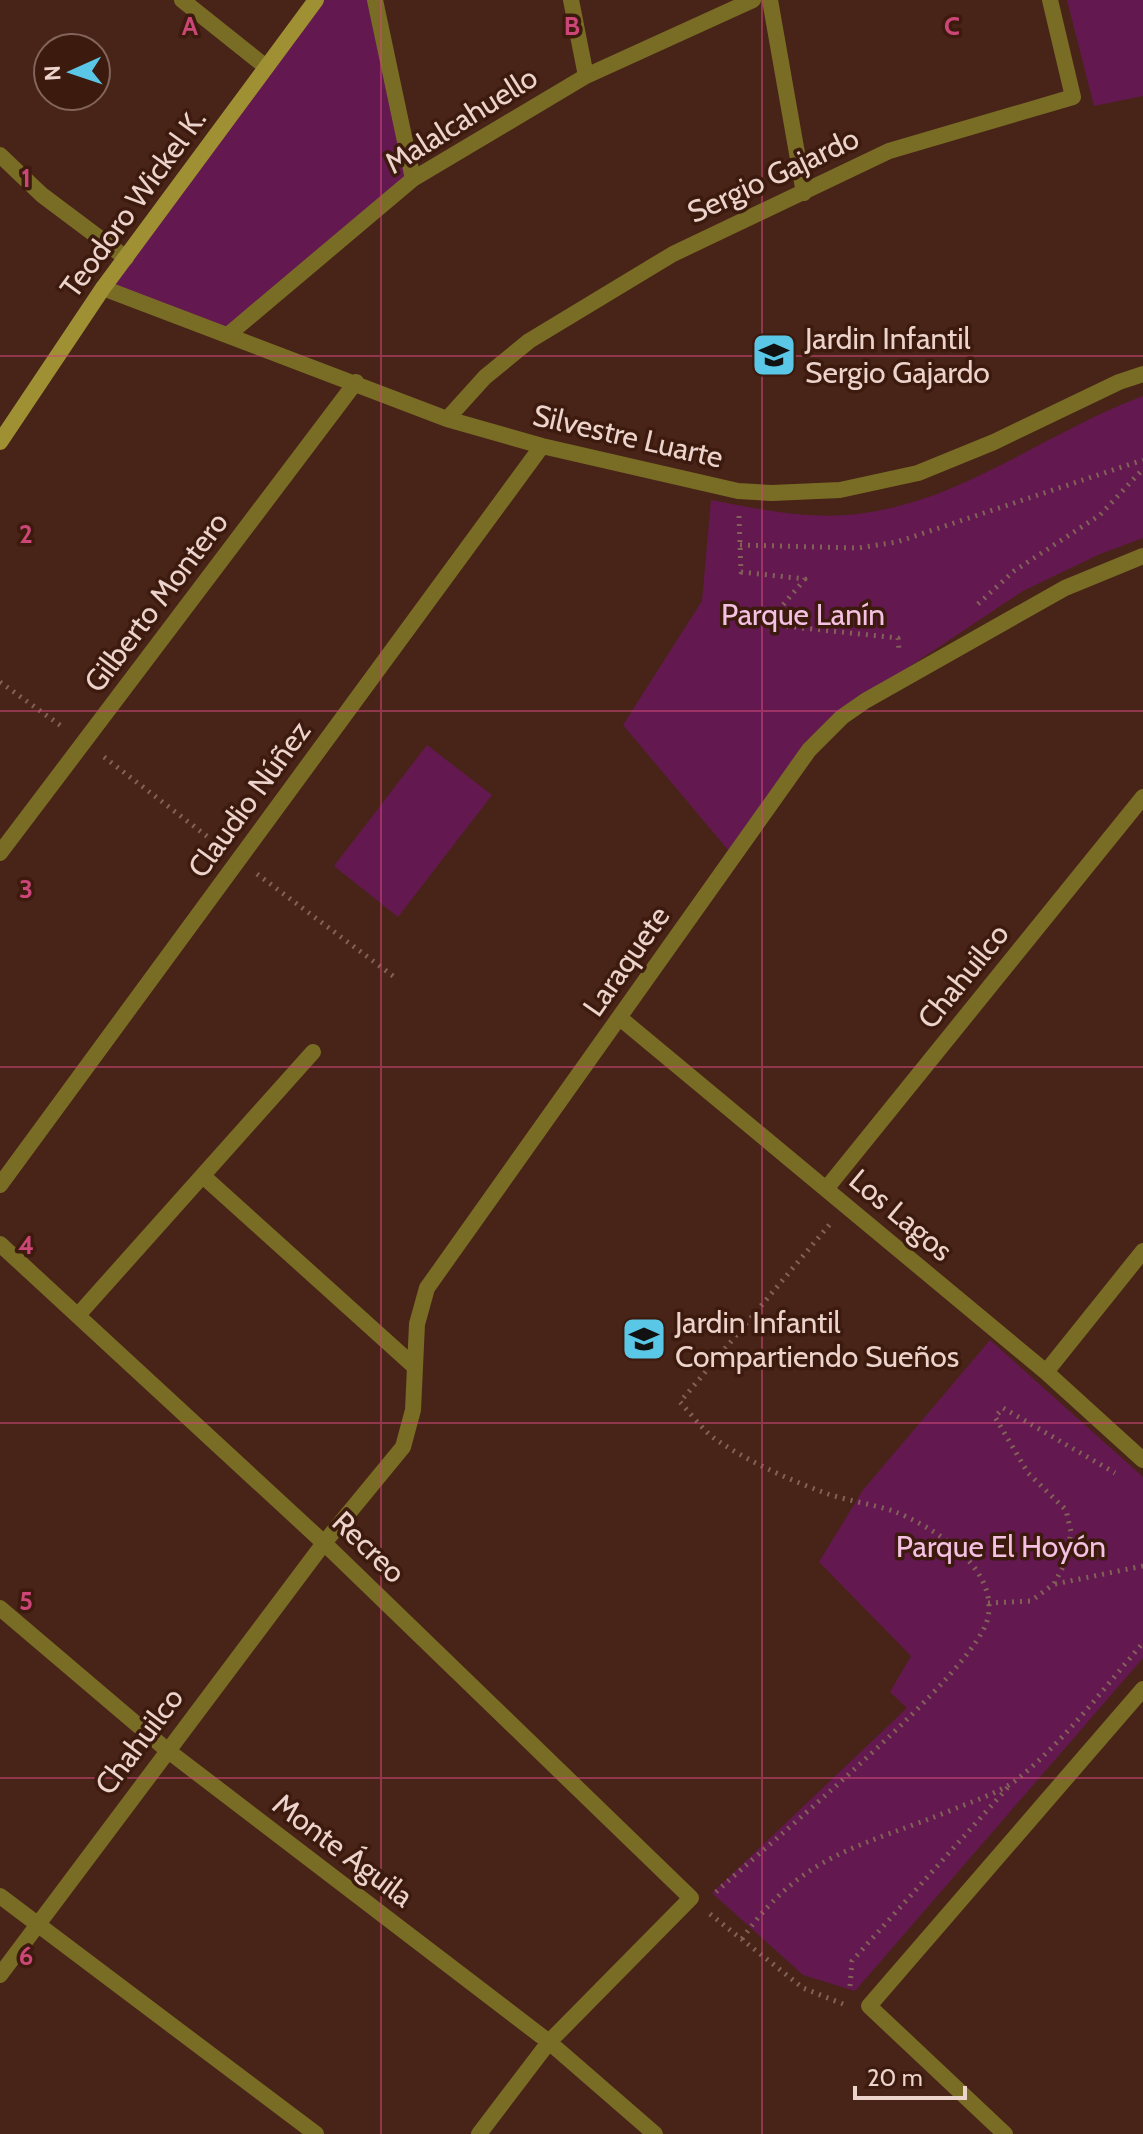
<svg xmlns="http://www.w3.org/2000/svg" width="1143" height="2134" font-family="Cabin,sans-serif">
  <rect width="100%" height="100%" fill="#482418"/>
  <path fill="#631950" d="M319,0H372L410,178L228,330L108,287Z
    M1067,0H1143V96L1094,106Z
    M1143,396V538L1100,554L1023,591L853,704L807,740L729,851L623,725L702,601L711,500C757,509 810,520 857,514C962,502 1046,432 1143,396Z
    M427,745L492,795L398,917L334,866Z
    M990,1340L1143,1477V1658L855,1991L803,1975L712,1893L907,1708L890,1692L911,1656L819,1562L863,1490Z"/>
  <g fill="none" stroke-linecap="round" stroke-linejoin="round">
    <path stroke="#826257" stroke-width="5" stroke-dasharray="2 6" stroke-linecap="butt" d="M739,516L741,572L805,579L771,619L774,625L898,638L899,650
      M740,545L858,548L897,542L1143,460
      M978,604L1014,571L1100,515L1143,469
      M0,682L64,728
      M104,757L217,844
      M257,874L397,979
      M1055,1584L1143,1566
      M988,1603L1031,1601L1054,1584L1066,1561L1071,1532L1066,1510L1028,1473L995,1417L1003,1408L1115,1473
      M716,1892C766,1846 979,1670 988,1617C998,1567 932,1526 893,1511C872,1504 849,1501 828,1494C792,1481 751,1463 718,1441C704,1432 692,1415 680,1402L830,1224
      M710,1914L803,1988L843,2004
      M742,1939C804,1851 863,1847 954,1809C974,1801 998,1793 1015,1781C1063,1743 1103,1689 1143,1643
      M850,1986L852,1961L1010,1785"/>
    <path stroke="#796d25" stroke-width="16" d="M182,0L266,67
      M375,0L413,179
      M571,0L586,76
      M770,0L804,193
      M0,155L42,195L126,258
      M103,288L447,419L542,446L738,491L772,493L840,490L918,473L994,442L1119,382L1143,374
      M229,334L413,179L586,76L753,0
      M447,419L485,377L529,341L673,254L889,151L1073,97L1050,0
      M0,853L356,382
      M620,1018L1046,1372L1143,1460
      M203,1176L415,1367
      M0,1185L542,446
      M826,1189L1143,797
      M0,1244L324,1543L691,1898L549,2042L479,2134
      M79,1314L313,1052
      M1046,1372L1143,1251
      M0,1608L167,1750L549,2042L655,2134
      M0,1896L316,2134
      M0,1975L324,1543L403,1447L413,1410L417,1324L427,1288L809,750L842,717L865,701L1065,588L1143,556
      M1005,2134L869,2006L1143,1689"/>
    <path stroke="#9f9034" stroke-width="16" d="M0,442L103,288L316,0"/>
  </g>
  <path fill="none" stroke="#cc4777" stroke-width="2" stroke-opacity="0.55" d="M381,0V2134M762,0V2134M0,356H1143M0,711H1143M0,1067H1143M0,1423H1143M0,1778H1143"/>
  <defs>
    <g id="school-square" transform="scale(2.3)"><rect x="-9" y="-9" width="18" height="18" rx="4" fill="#5bc7e7" stroke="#3d1a0e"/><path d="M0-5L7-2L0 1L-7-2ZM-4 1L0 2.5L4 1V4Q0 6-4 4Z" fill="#111"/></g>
  </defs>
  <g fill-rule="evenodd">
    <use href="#school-square" x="774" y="355"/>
    <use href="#school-square" x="644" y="1339"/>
  </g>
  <g text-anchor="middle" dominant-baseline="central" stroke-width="7" stroke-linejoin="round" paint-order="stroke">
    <g font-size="30" fill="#ecd3cb" stroke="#3d1a0e">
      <text transform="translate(461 120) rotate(-32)">Malalcahuello</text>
      <text transform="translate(773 175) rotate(-25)">Sergio Gajardo</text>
      <text transform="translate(133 203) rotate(-54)">Teodoro Wickel K.</text>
      <text transform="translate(628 436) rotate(13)">Silvestre Luarte</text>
      <text transform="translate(156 602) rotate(-53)">Gilberto Montero</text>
      <text transform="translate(249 799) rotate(-54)">Claudio Núñez</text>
      <text transform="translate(626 961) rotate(-55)">Laraquete</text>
      <text transform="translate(963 976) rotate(-51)">Chahuilco</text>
      <text transform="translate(901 1215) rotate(40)">Los Lagos</text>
      <text transform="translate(369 1547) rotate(44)">Recreo</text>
      <text transform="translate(139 1741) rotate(-53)">Chahuilco</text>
      <text transform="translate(343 1850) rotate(37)">Monte Águila</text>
    </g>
    <g font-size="30" fill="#ecd3cb" stroke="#3d1a0e" text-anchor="start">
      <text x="805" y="338">Jardin Infantil<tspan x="805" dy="34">Sergio Gajardo</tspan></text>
      <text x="675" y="1322">Jardin Infantil<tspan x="675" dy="34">Compartiendo Sueños</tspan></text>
    </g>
    <g font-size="30" fill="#f4c1e2" stroke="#3d1a0e">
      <text x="803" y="614">Parque Lanín</text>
      <text x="1001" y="1546">Parque El Hoyón</text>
    </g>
  </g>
  <g font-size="26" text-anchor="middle" font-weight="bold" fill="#cc4777" stroke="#3d1a0e" stroke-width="7" stroke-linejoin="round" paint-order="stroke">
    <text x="190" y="35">A</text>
    <text x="572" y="35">B</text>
    <text x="952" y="35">C</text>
    <text x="26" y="187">1</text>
    <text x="26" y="543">2</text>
    <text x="26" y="898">3</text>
    <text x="26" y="1254">4</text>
    <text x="26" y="1610">5</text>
    <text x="26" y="1965">6</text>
  </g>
  <g transform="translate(72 72) rotate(267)"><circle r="38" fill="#3d1a0e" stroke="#83645a" stroke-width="2"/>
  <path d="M0-6L14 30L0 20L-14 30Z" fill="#5bc7e7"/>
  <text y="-12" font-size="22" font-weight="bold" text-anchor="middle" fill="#ecd3cb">N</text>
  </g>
  <path d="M855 2086v12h110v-12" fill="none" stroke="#ecd3cb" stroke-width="4"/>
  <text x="867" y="2086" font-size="24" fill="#ecd3cb" stroke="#3d1a0e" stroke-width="6" paint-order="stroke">20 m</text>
</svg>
